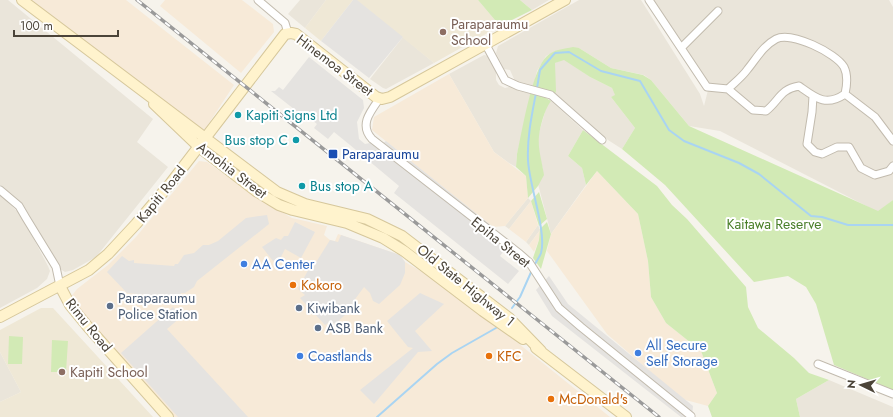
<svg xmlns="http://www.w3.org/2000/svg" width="893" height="417" font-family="Jost,sans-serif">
  <rect width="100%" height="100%" fill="#f6f3ec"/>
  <path fill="#eae5da" d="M0,0H8L153,119L137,142L168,167L96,257L73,270L65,272L60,269L23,204L0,185Z
    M300,0H326L305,28L288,14Z
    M520,0H549L532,10Z
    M579,0H641L700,94L704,106L708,90L652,0H889L893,7V200L878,212L720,131L689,126L651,80L644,75L611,68L579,48L555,51L546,56L537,71L517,154L516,167L509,163L494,152L449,74L484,55L488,56L496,71V80L499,85L505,88L513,86L514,79L510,70L504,69L496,53L498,46Z
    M403,37L434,63L386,89L383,88L370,79Z
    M564,59L590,77L612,88L616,96L611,97L635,128L622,149L608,140L555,94V63Z
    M551,101L583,130L568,156L582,168L586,185L551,234L538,184L543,170L538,150V136L547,105Z
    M0,195L21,215L48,266L50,271L47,279L37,288L0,308Z
    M528,198L531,201L509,229L505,226Z
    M538,225L540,230L529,245L526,242Z
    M0,352L21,392L0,402Z
    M829,380L893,407V417H800L796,399Z"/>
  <path fill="#f7ead8" d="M29,0H126L234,85L205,129L198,130Z
    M165,0H242L273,24L274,32L241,73L160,6Z
    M449,74L494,152L526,176L528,198L505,226L493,227L372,130L374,117Z
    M199,161L207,162L256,197L292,218L327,226L324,235L330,240L335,241L338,234L400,255L405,262L431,277L508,335L610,417H171L82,317L70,298L77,289L108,265L136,237Z
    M597,171L638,214L648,261L651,297L666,323L701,351L717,393L708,406L682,399L607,334L547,251L551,234Z
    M531,201L538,225L526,242L509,229Z
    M540,230L539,240L534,252L529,245Z"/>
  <path fill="#efe8d6" d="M326,0H353L321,41L305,28Z
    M356,0H478L500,26L434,63Z
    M41,308H53L153,417H0V402L21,392L0,352V330Z"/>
  <path fill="#d2eab5" d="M478,0H520L532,10L500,26Z
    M573,47L579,48L611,68L643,75L651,80L689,126L878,211L893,200V390L834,365L816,304L806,287L788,276L754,282L665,185L622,149L635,128L611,97L615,95L612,88L590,77L564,60L555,63L556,91L555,94L548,91L546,98L551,101C547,106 545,112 543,118C535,144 540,150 544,175L538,186L528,198L526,176L516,167L517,154C522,132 532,69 547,56C554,49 564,49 573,47Z
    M583,130L657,186L672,205L687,219L746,287L748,307L758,328L794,358L809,373L829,380L796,399L800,417H712L708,406L717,393L701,351L666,323L651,297L648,261L638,214L597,171L586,185L582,168L568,156Z
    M539,192L547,219L539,226L531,201Z
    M547,222L551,234L541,269L533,258L539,240L540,229Z
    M9,336L23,337L22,364H8Z
    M52,340L68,341L66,372H51Z"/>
  <path fill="#e5e3e0" d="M353,0H357L403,37L369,78L321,41Z
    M309,57L363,100L364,108L357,122L359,139L365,144L370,143L372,139L383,143L386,141L493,227V230L508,245L500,256L519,271L508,284L394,193L399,186L350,145L334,132L328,139L314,128L317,124L303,113H299L271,91H275L279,87L283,90Z
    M267,215L269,224L197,281L194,287L185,293H181L179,298L127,293L107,272L122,256L129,261L134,260V263L174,266L175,264H178L184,255L194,253L203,245H209L218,241L246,218Z
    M295,222L315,232L301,258L285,249L281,257L273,261L262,247L276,238L281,240L284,236H288Z
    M341,235L400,255L405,262V273L400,285L379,304L373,301L370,293L364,287L353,302L355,306L335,324L331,321L325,325L300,298L305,295L298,289L312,263L315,264L330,240L338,242Z
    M549,276L568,304L693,406L692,417H681L552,316L536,290Z
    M420,293L444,304L415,331L432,351L418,352L374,404L360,390L413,348L408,347L387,321Z
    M173,307L181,317L167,329L248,417H178L121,353Z"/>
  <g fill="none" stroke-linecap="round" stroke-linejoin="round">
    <path stroke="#a9d4f2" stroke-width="2" d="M537,88L540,70L555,53L569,52L601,71L640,81L669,130L684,141L739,163L759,174L811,216L822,217L848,225H893
      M534,266C536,262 539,258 541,253C547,232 529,185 528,160C527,137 532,114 536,93
      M512,308L520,297L532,270
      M377,417L437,364L452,353L496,328"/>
    <g stroke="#c2bbae" stroke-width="9">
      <path id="street" d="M258,0L285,23L288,33
        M649,0L707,87L728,89L753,110L766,111C779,101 780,89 799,86C816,98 826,107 845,94C847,85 848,75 844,67C836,53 791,31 776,39C763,46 756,59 747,70C742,77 734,83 728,89
        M486,45L505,80L518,86L551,95L602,140
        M681,48L718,11
        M845,94L875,117L893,141
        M813,96L812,112L807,144L815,152L822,154L837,147H849L861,168L875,175L889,171L893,166
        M380,98C370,112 359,125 372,139L520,254L529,262L559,308L581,327L691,416
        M0,190L19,206L26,218L56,267L60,286
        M818,364L893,394"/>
    </g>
    <g stroke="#d6c79b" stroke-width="12">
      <path id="secondary" d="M22,0L277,192L305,204L367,219L402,236L509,318L541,351
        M154,104L199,147L256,191L279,205L293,210L347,223L383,238L404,251L483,311L523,339
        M60,286L70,305L88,327L168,417
        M0,317L89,270L108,254L136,224L170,184L285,34L291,33L296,34L376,97L382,99L390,97L565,0
        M536,348L626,417"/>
    </g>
    <use href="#street" stroke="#fff" stroke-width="7"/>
    <use href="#secondary" stroke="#fff3cd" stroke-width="10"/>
    <g stroke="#9a9a9a" stroke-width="3.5">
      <path id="rail" d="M137,0L659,417"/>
    </g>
    <use href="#rail" stroke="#fff" stroke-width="2" stroke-dasharray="6" stroke-linecap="butt"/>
  </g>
  <g fill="#8d6e63" stroke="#fff" stroke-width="1.5">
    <circle cx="443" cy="32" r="4"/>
    <circle cx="62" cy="372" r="4"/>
  </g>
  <g fill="#0f9aa8" stroke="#fff" stroke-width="1.5">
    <circle cx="238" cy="115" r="4"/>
    <circle cx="296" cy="140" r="4"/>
    <circle cx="302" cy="186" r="4"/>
  </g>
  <rect fill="#1a4fb4" stroke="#fff" stroke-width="1.5" x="328" y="149" width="10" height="10" rx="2"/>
  <g fill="#3f7fe0" stroke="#fff" stroke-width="1.5">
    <circle cx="244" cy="264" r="4"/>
    <circle cx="638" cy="353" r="4"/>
    <circle cx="300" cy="356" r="4"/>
  </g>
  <g fill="#e8710a" stroke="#fff" stroke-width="1.5">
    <circle cx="293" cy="285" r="4"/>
    <circle cx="489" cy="356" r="4"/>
    <circle cx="551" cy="399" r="4"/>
  </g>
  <g fill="#5c6f8a" stroke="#fff" stroke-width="1.5">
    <circle cx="110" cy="306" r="4"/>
    <circle cx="299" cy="308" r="4"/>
    <circle cx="318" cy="328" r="4"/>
  </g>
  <g text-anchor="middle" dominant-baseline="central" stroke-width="4" stroke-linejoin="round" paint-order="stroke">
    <g font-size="14" fill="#785e54" stroke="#fff" text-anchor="start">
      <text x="451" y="24">Paraparaumu<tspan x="451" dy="16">School</tspan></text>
      <text x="70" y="372">Kapiti School</text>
    </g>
    <g font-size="14" fill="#4b4439" stroke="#fff">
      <text transform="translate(335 65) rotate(37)">Hinemoa Street</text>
      <text transform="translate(232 170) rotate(37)">Amohia Street</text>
      <text transform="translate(161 194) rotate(-51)">Kapiti Road</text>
      <text transform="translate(501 242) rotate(39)">Epiha Street</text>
      <text transform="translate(466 285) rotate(39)">Old State Highway 1</text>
      <text transform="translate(89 325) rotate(51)">Rimu Road</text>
    </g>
    <g font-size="14" fill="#0d838f" stroke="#fff" text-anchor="start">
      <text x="246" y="115">Kapiti Signs Ltd</text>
      <text x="288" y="140" text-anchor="end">Bus stop C</text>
      <text x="310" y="186">Bus stop A</text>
    </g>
    <g font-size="14" fill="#164399" stroke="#fff" text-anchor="start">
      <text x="342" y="154">Paraparaumu</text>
    </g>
    <g font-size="14" fill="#4a7f2a" stroke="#fff">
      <text x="774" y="224">Kaitawa Reserve</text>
    </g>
    <g font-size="14" fill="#366cbe" stroke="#fff" text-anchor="start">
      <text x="252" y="264">AA Center</text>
      <text x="646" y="345">All Secure<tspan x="646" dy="16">Self Storage</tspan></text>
      <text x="308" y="356">Coastlands</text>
    </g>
    <g font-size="14" fill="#c56008" stroke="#fff" text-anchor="start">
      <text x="301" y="285">Kokoro</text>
      <text x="497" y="356">KFC</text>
      <text x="559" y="399">McDonald's</text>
    </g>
    <g font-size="14" fill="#4e5e75" stroke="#fff" text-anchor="start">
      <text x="118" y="298">Paraparaumu<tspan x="118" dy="16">Police Station</tspan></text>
      <text x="307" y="308">Kiwibank</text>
      <text x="326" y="328">ASB Bank</text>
    </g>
  </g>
  <g transform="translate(861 385) rotate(275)" stroke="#ffffff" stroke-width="3" paint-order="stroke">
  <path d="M0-3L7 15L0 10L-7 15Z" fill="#4b4439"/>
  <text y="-6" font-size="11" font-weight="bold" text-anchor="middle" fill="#4b4439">N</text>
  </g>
  <path d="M14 30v6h104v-6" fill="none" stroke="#4b4439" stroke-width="2"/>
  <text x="20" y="30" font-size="12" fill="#4b4439" stroke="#ffffff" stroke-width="3" paint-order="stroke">100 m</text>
</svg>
